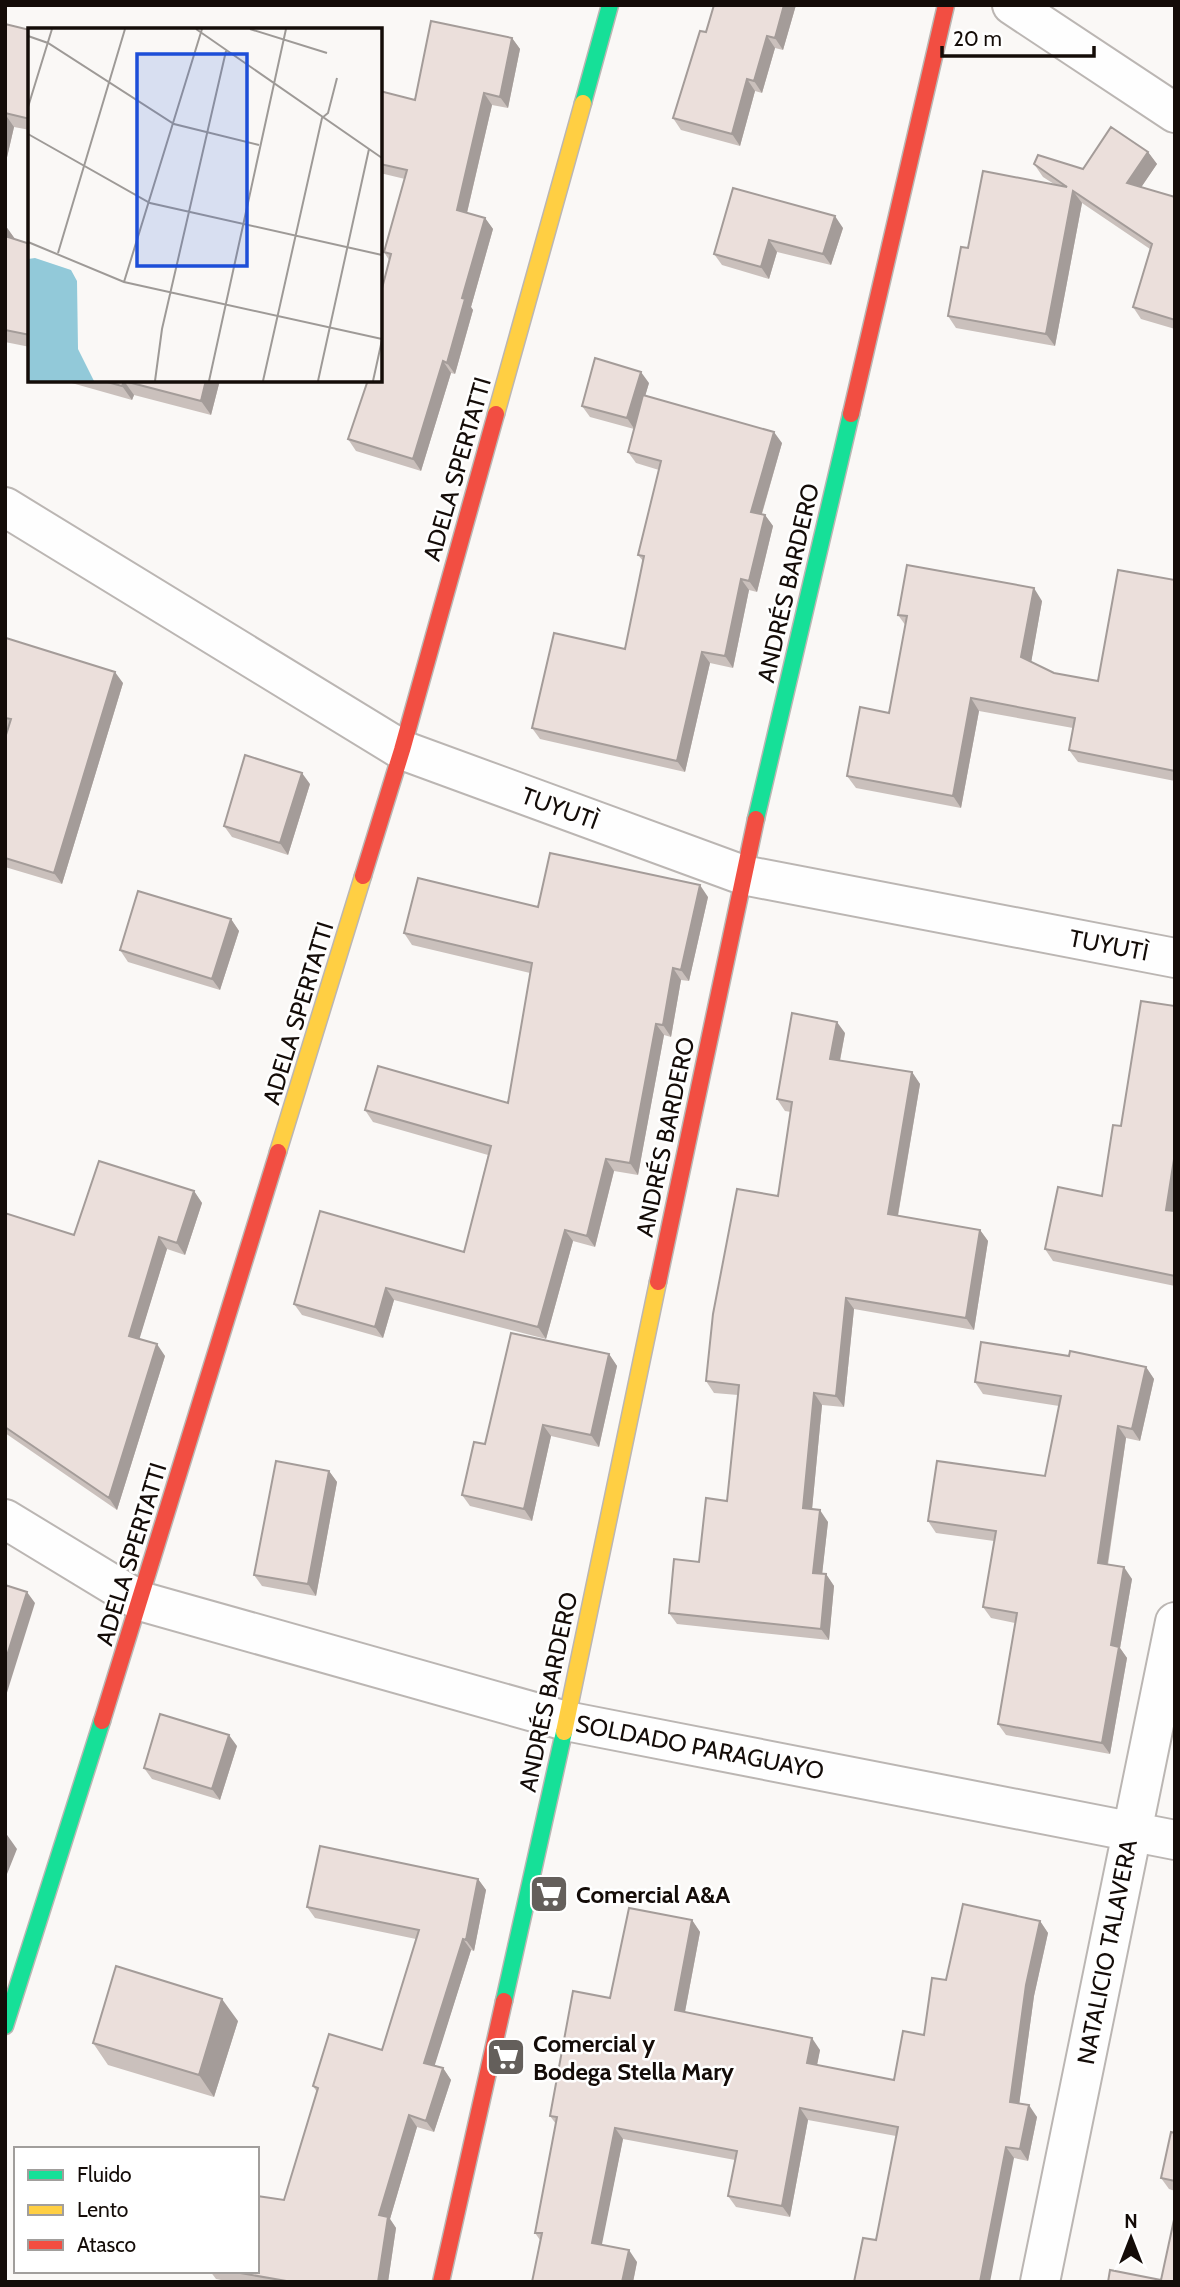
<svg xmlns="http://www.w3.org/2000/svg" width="1180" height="2287" font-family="Cabin,sans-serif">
  <rect width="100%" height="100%" fill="#faf8f6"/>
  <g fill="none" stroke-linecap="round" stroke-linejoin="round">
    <g stroke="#bbb6b3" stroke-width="42">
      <path id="street" d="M1012,5L1175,113
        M5,507L402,750L743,875L1175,958
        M5,1519L140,1601L566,1721L1175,1840
        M1040,2282L1175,1622"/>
    </g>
    <g stroke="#bbb6b3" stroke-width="19">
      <path id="fast" d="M583,103L610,5
        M756,819L851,414
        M504,2001L564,1732
        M5,2026L102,1721"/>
    </g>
    <g stroke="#bbb6b3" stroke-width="19">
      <path id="slow" d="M496,414L583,103
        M278,1152L363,876
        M564,1732L658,1282"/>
    </g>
    <g stroke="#bbb6b3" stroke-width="19">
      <path id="jam" d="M851,414L946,5
        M363,876L402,750L496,414
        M658,1282L756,819
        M102,1721L278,1152
        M441,2282L504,2001"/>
    </g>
    <use href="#street" stroke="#fefefe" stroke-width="38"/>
    <use href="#fast" stroke="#16e098" stroke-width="16"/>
    <use href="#slow" stroke="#ffcf43" stroke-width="16"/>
    <use href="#jam" stroke="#f24e42" stroke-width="16"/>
  </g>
  <path fill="#cac0bc" d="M796,5L783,50L775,48L762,93L755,91L740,146L681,130L673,118L706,32Z
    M5,24L30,30V130L14,127L5,166Z
    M512,38L520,49L508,108L492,105L467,213L485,218L493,229L471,307L473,310L455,374L451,373L421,471L356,451L348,439L380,380L389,260L384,252L405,179L380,173V91L415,100Z
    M1148,152L1157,164L1141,187L1175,197V329L1141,319L1133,307L1150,249L1082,203L1055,346L956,328L948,316L968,248L1054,184L1043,177L1034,164L1083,169Z
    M733,188L843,228L831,265L777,252L769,279L722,265L714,254Z
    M5,225L15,239L30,244V347L5,342Z
    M61,380H220L211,415L134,395L132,400Z
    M649,383L645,396L782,443L762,514L765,515L773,526L757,592L749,590L733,668L710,663L685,772L540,739L532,728L625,649L643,561L638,555L659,470L636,463L628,452L634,429L590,417L582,406Z
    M1175,580V781L1078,762L1069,750L1073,728L979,711L961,808L856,788L847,776L889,713L906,626L898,615L1042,601L1031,662L1054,673L1098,681Z
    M5,641L123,683L62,884L5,867V738L8,728L5,727Z
    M310,784L288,855L232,837L224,826Z
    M708,897L689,981L681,980L671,1037L664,1035L638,1175L614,1171L595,1247L573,1241L546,1339L394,1300L383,1338L302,1315L294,1304L464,1252L488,1155L373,1122L365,1110L508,1103L530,973L412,945L404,933L538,907Z
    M231,919L239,931L220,990L128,962L120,950Z
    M1175,1006V1286L1053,1261L1045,1249L1102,1196L1121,1126Z
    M845,1033L840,1061L912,1072L920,1084L898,1216L980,1230L988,1241L974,1330L854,1309L844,1407L822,1405L812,1509L828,1522L822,1574H826L834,1586L829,1640L677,1624L669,1613L699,1562L727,1501L738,1395L714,1393L706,1381L778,1196L791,1112L785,1111L777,1099Z
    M194,1191L202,1203L185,1255L167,1249L139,1339L165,1356L117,1510L5,1433V1212L6,1214L74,1235Z
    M609,1354L617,1366L599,1447L551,1436L532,1521L470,1506L462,1495L485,1444Z
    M1069,1356L1146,1367L1154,1379L1140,1441L1126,1438L1108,1565L1132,1579L1120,1648L1127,1658L1110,1754L1006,1735L998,1724L1015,1623L991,1618L983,1607L994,1541L936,1533L928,1521L1045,1476L1059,1406L983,1394L975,1382Z
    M329,1471L337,1482L316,1596L262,1586L254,1575Z
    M237,1746L220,1800L152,1779L144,1768Z
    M478,1879L486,1890L474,1951L471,1950L434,2066L443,2068L451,2080L434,2132L417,2127L390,2219L396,2228L388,2282H231L216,2279L210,2271H257L284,2200L317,2092L313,2086L382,2050L416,1939L315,1918L307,1907Z
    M692,1920L700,1932L685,2012L820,2050L817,2065L894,2080L924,2035L946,1980L1040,1921L1048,1933L1034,1996L1019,2104L1037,2117L1028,2161L1014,2158L876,2240L896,2136L808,2120L790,2217L736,2207L728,2196L735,2160L623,2139L601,2245L637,2262L633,2282H532L540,2240L535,2233L556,2124L550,2116L610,1998Z
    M238,2021L214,2097L108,2065L93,2043Z
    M1175,2133V2191L1169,2189L1161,2178Z"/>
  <path fill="#a49c99" d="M784,5H796L783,50L775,38Z
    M767,36L775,48L762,93L754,81Z
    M512,38L520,49L508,108L500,97Z
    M747,79L755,91L740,146L732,134Z
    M484,93L492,105L465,221L457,210Z
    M5,114L14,127L5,166Z
    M1148,152L1157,164L1136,195L1127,183Z
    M1073,191L1082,203L1055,346L1046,334Z
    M835,216L843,228L831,265L823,254Z
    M485,218L493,229L471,307L473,310L455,374L447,363L462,298Z
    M5,225L15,239H5Z
    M769,240L777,252L769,279L761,267Z
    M443,361L451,373L421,471L413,459Z
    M641,372L649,383L635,430L627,418Z
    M206,380H220L211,415L201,401Z
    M124,381L134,395L132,400L122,386Z
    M774,432L782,443L759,523L751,512Z
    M765,515L773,526L757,592L749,581Z
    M741,579L749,590L733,668L725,656Z
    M1034,588L1042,601L1030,669L1021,657Z
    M702,652L710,663L685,772L677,761Z
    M115,672L123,683L62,884L54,873Z
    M971,698L979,711L961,808L953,796Z
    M302,773L310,784L288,855L280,843Z
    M700,885L708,897L689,981L681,970Z
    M231,919L239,931L220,990L212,979Z
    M673,968L681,980L671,1037L663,1025Z
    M837,1022L845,1033L838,1070L830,1059Z
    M656,1024L664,1035L638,1175L630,1163Z
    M912,1072L920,1084L896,1226L888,1214Z
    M1175,1153V1218L1166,1210Z
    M606,1159L614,1171L595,1247L587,1236Z
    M194,1191L202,1203L185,1255L177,1243Z
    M565,1230L573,1241L546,1339L538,1327Z
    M980,1230L988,1241L974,1330L966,1318Z
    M159,1237L167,1249L137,1347L129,1336Z
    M386,1288L394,1300L383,1338L375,1327Z
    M846,1298L854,1309L844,1407L836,1396Z
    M157,1344L165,1356L117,1510L109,1498Z
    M609,1354L617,1366L599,1447L591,1435Z
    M1146,1367L1154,1379L1140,1441L1132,1429Z
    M814,1393L822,1405L811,1520L803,1508Z
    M543,1425L551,1436L532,1521L524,1509Z
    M1118,1426L1126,1438L1106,1574L1098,1563Z
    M329,1471L337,1482L316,1596L308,1584Z
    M820,1510L828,1522L821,1584L813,1573Z
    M1124,1567L1132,1579L1120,1648L1127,1658L1110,1754L1102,1743L1111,1645Z
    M826,1574L834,1586L829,1640L821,1629Z
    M27,1592L35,1603L5,1699V1662Z
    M229,1735L237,1746L220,1800L212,1789Z
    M5,1832L17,1849L5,1879Z
    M478,1879L486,1890L474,1951L466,1940Z
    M692,1920L700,1932L683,2022L675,2010Z
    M1040,1921L1048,1933L1034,1996L1018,2113L1010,2102L1026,1985Z
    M463,1939L471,1950L432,2074L424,2063Z
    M222,1999L238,2021L214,2097L199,2075Z
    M812,2038L820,2050L815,2075L807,2063Z
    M443,2068L451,2080L434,2132L426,2121Z
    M1029,2105L1037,2117L1028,2161L1020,2149Z
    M800,2108L808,2120L790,2217L782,2206Z
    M409,2115L417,2127L390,2219L396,2228L388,2282H378L379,2215Z
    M615,2128L623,2139L600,2254L592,2243Z
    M1006,2147L1014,2158L990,2282H980Z
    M629,2250L637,2262L633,2282H622Z"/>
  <path fill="#ebdfdb" stroke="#a49c99" stroke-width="2" d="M714,5H784L775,38L767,36L754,81L747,79L732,134L673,118L700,31L706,32Z
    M431,21L512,38L500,97L484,93L457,210L485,218L462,298L465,299L447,363L443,361L413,459L348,439L368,380H380V296L391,254L384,252L407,170L380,164V91L415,100Z
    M5,24L30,30V119L5,113Z
    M1111,127L1148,152L1127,183L1175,197V320L1133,307L1152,244L1073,191L1046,334L948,316L961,247L968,248L983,171L1067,187L1034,164L1038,155L1083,169Z
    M733,188L835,216L823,254L769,240L761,267L714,254Z
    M5,236L30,244V335L5,330Z
    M595,358L641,372L627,418L582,406Z
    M100,380H206L201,401L124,381L122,386Z
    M643,395L774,432L751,512L765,515L749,581L741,579L725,656L702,652L677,761L532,728L554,633L625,649L644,556L638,555L661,461L628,452Z
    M907,565L1034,588L1021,657L1054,673L1098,681L1118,570L1175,580V771L1069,750L1075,718L971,698L953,796L847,776L860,707L889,713L907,616L898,615Z
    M6,638L115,672L54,873L5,858V738L11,719L5,718V641Z
    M245,755L302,773L280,843L224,826Z
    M550,853L700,885L681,970L673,968L663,1025L656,1024L630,1163L606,1159L587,1236L565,1230L538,1327L386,1288L375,1327L294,1304L320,1211L464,1252L491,1146L365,1110L378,1066L508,1103L532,963L404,933L418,878L538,907Z
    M138,891L231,919L212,979L120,950Z
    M1141,1001L1175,1006V1153L1166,1210L1175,1211V1276L1045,1249L1058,1187L1102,1196L1113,1125L1121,1126Z
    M792,1013L837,1022L830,1059L912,1072L888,1214L980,1230L966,1318L846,1298L836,1396L814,1393L803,1508L820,1510L813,1573L826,1574L821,1629L669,1613L674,1559L699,1562L706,1498L727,1501L739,1385L706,1381L713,1314L737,1189L778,1196L792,1102L777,1099Z
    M99,1161L194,1191L177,1243L159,1237L129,1336L157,1344L109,1498L5,1427V1213L74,1235Z
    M511,1333L609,1354L591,1435L543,1425L524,1509L462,1495L474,1442L485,1444Z
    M981,1342L1069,1356L1070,1351L1146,1367L1132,1429L1118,1426L1098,1563L1124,1567L1111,1645L1119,1647L1102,1743L998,1724L1017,1613L983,1607L996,1531L928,1521L937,1461L1045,1476L1061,1396L975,1382Z
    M276,1461L329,1471L308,1584L254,1575Z
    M5,1585L27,1592L5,1662Z
    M160,1714L229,1735L212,1789L144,1768Z
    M320,1846L478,1879L466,1940L463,1939L424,2063L443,2068L426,2121L409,2115L379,2215L388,2217L378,2282H292L229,2271H257V2196L284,2200L318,2088L313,2086L329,2034L382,2050L419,1930L307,1907Z
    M963,1904L1040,1921L1026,1985L1010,2102L1029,2105L1020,2149L1006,2147L980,2282H854L863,2238L876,2240L898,2127L800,2108L782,2206L728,2196L737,2151L615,2128L592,2243L629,2250L622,2282H532L542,2233H535L557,2117L550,2116L573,1991L610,1998L629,1908L692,1920L675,2010L812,2038L807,2063L894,2080L903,2031L924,2035L932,1978L946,1980Z
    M116,1966L222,1999L199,2075L93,2043Z
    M1171,2132L1175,2133V2181L1161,2178Z
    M1175,2215V2282H1108L1110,2270L1161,2280Z"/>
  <defs>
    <g id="supermarket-square" transform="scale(2.0125)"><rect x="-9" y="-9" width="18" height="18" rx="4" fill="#645f5b" stroke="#fff"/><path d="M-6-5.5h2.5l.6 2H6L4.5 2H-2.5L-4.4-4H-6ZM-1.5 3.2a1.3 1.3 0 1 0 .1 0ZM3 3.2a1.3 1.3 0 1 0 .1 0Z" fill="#fff"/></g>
  </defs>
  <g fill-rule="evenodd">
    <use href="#supermarket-square" x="549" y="1894"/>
    <use href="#supermarket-square" x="506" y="2057"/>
  </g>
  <g text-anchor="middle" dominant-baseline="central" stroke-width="5" stroke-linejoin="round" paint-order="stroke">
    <g font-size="24" fill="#140c08" stroke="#fff">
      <text transform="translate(457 469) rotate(-74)">ADELA SPERTATTI</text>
      <text transform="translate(788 583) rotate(-77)">ANDRÉS BARDERO</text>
      <text transform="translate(560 808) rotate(20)">TUYUTÌ</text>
      <text transform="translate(1109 945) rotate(11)">TUYUTÌ</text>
      <text transform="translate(298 1013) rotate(-73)">ADELA SPERTATTI</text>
      <text transform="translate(665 1137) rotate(-78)">ANDRÉS BARDERO</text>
      <text transform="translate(131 1554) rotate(-73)">ADELA SPERTATTI</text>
      <text transform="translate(548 1692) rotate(-78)">ANDRÉS BARDERO</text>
      <text transform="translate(700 1747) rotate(11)">SOLDADO PARAGUAYO</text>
      <text transform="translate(1107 1952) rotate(-79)">NATALICIO TALAVERA</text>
    </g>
    <g font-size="24" font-weight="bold" fill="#140c08" stroke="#fff" text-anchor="start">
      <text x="576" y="1894">Comercial A&amp;A</text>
      <text x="533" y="2043">Comercial y<tspan x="533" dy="28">Bodega Stella Mary</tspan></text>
    </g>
  </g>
  <g transform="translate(28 28)">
    <rect width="354" height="354" fill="#faf8f6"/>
    <path d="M7,230L43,242L49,253L50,321L66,353H0V231Z" fill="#92c9d9"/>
    <path fill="none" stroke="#9e9a97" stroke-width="2" d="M168,1L354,130M222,1L299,25M0,8L20,15L146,96L231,117M0,79L24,1M0,106L122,175L354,227M0,214L96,254L354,311M30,225L97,1M96,254L174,1M127,353L134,301L198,23M181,353L258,1M235,353L294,90L300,85L309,50M290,353L341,121M345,353L354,312"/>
    <path fill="#1d4ed8" fill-opacity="0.15" stroke="#1d4ed8" stroke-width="3.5" d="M109,26H219V238H109Z"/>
    <rect width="354" height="354" fill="none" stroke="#140c08" stroke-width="3.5"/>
  </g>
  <rect width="1180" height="2287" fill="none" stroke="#140c08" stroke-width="14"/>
  <rect x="14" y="2147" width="245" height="126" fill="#ffffff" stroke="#a19e9c" stroke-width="2"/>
  <rect x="28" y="2170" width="35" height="10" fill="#16e098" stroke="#a19e9c" stroke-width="2"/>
  <text x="77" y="2182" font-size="21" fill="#140c08">Fluido</text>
  <rect x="28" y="2205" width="35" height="10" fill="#ffcf43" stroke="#a19e9c" stroke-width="2"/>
  <text x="77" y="2217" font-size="21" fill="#140c08">Lento</text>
  <rect x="28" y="2240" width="35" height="10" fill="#f24e42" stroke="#a19e9c" stroke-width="2"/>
  <text x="77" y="2252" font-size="21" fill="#140c08">Atasco</text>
  <g transform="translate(1131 2238)" stroke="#ffffff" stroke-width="5" paint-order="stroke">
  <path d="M0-5L12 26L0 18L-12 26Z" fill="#140c08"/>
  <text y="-10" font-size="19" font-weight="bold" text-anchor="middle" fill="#140c08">N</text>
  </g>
  <path d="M942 46v10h152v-10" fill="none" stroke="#140c08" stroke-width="3.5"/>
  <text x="953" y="46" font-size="21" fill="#140c08" stroke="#ffffff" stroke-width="5" paint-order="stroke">20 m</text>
</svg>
